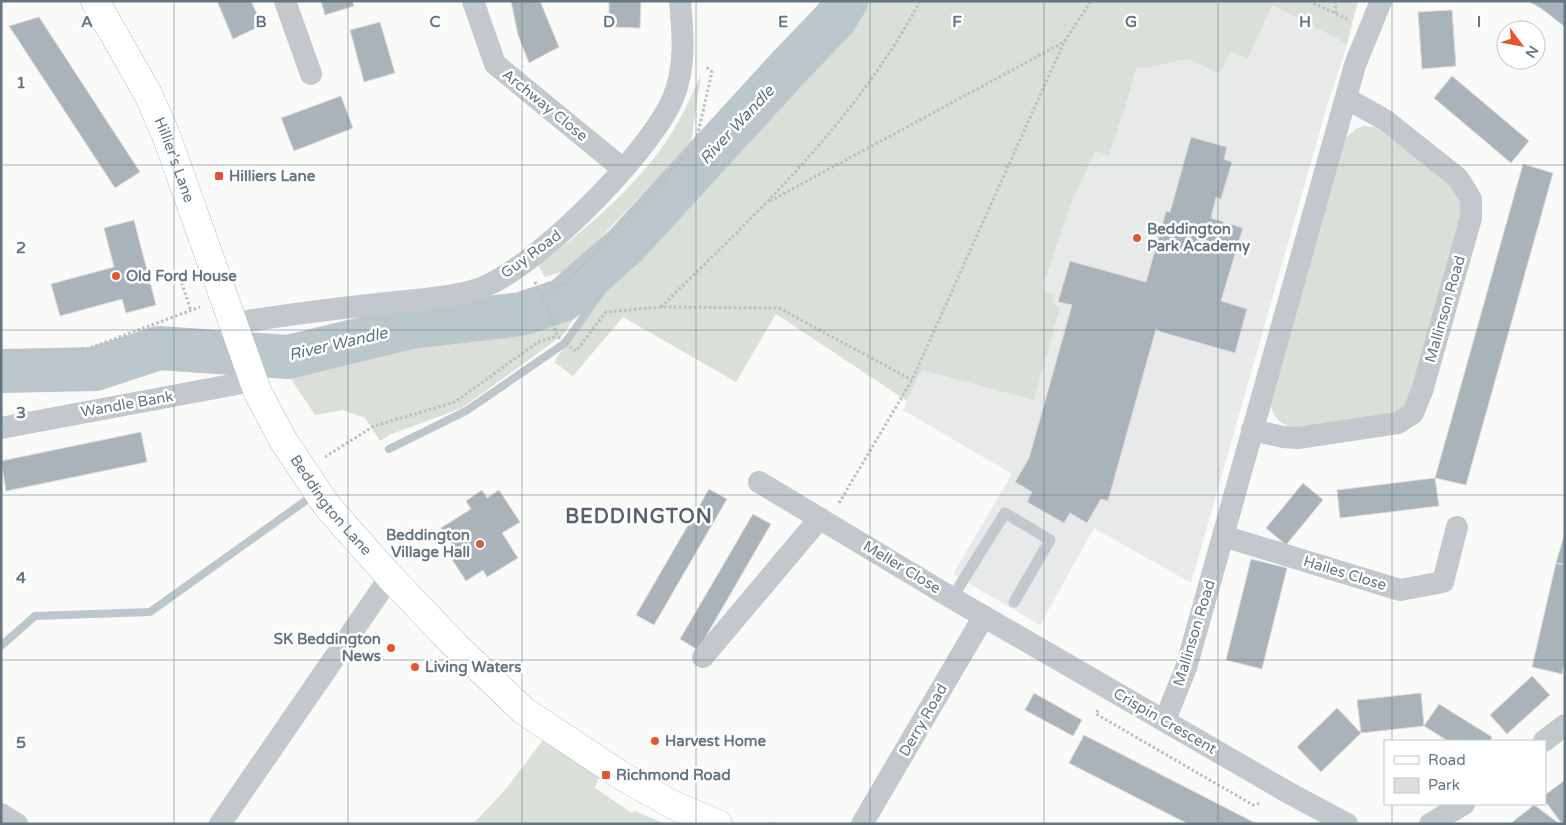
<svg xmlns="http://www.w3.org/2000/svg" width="1566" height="825" font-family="'Varela Round',sans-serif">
  <rect width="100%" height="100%" fill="#fafaf8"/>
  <path fill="#e8e9e9" d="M1272,5L1347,44L1327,106L1191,583L1094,528L1040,625L953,574L1012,474L903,410L1072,54L1146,68L1188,59L1219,74L1231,52L1248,59Z"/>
  <path fill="#dadfd7" d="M846,1H1358L1347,44L1272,5L1248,59L1231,52L1219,74L1188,59L1146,68L1136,67L1127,101L1109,155L1095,151L1072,201L1043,285L1044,291L1054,295L1052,304L1060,307L1034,400L922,370L907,401L776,314L736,382L623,317L573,376L554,362L604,288L625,246L789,67L835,19Z
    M701,75L691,143L571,269L545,277L538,265C581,234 632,190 663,146C678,125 690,99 701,75Z
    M1363,126L1375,127L1451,184L1461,198V218L1416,385L1404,411L1298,429C1284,427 1274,420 1271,406L1346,138L1356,129Z
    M592,289L564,334L462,408L389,435L380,441L365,418L343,410L315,415L285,370L440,331L553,320Z
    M543,740L600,774L595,788L632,813L635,811L665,824H473L506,789Z"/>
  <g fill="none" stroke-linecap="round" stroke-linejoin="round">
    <path stroke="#bbc7cb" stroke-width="8" d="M389,449L466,411L565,343L604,288L625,246
      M1,646L35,616L150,612L308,499"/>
    <path stroke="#bbc7cb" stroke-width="44" d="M1,371L95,369L159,348L288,357L411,327L521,314L563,300L625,246L789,67L835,19L846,1"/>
  </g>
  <path fill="#aab3b9" stroke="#dcdcda" d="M217,1H251L262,25L233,39Z
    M321,1H352L354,6L325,15Z
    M511,1H540L559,47L529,63L518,35Z
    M609,1H641L640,28L609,27Z
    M1528,1H1565V27L1542,9Z
    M1452,10L1456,66L1422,69L1418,12Z
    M39,17L140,172L115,188L9,26Z
    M380,22L395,73L364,82L350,30Z
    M1452,76L1529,141L1511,163L1434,98Z
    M341,96L353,128L294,151L281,118Z
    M1191,137L1227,147L1224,159L1232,162L1221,199L1216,197L1211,218L1243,228L1221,301L1247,309L1235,353L1161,332L1156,329L1108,501L1101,499L1087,523L1070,513L1064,523L1027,502L1032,492L1015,482L1029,458L1072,305L1058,302L1070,261L1146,282L1166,211L1170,212Z
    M1523,164L1553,173L1466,485L1435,478Z
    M134,220L156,305L126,313L122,299L60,316L51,284L114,267L104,228Z
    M141,432L147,462L6,491L1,461Z
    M1435,478L1439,506L1340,518L1337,490Z
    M1303,483L1323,500L1286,545L1266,528Z
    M709,489L727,499L654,625L636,615Z
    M482,490L487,498L499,490L520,522L502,533L518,558L487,577L483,570L466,581L451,558L457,554L441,528L471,509L466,501Z
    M753,514L771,524L698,650L680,639Z
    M1565,532V565L1556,563Z
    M1251,559L1287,568L1262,669L1226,660Z
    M1556,563L1565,565V661L1562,674L1532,667Z
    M1532,676L1550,695L1507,734L1490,715Z
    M1034,693L1082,720L1073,736L1025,710Z
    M1421,693L1424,726L1361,733L1357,700Z
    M1439,704L1492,737L1490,741H1448L1424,726Z
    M1337,708L1361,733L1321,772L1297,747Z
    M1084,735L1257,824H1188L1069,763Z
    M1565,780V824H1562L1545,801V795Z
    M1534,805L1560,824H1510Z"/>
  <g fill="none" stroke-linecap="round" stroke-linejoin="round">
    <g stroke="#b3babf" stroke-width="29">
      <g id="secondary">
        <path id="s1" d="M95,1L148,94L166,135L258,393L283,440L327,506L390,577L456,646L524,711L622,776L673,805L718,824"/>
      </g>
    </g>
    <path stroke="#bbbfc2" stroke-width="3" stroke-dasharray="2.5 2.5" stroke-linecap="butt" d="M1309,1L1349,20
      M1335,1L1336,14
      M770,201L1064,42L1091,1
      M189,274L180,278L191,311
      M535,282L553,320L557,336L576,351L606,312L661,307L779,308L912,380
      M542,294L566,283L695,146L712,72L705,66
      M661,307C756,214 857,120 920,1
      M1,352L87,349L200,307
      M325,457L374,426L455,402L538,342L557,336
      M839,503L912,380L1064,42
      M1098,710L1096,714L1253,805L1260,803
      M768,824H771"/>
    <path stroke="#c3c8cc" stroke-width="11" d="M952,598L1005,513L1050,540L1014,602"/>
    <path stroke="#c3c8cc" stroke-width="22" d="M285,1L311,74
      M473,1L495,64L623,169
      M233,325L253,320C301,313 348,307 396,302C422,299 450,298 475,290C531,274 650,153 673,98C686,68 683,33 680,1
      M1,428L253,381
      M1252,430L1283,437L1298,438L1398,423L1413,413L1422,391L1471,218V199L1458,178L1385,120L1346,98
      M759,482L952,598L1289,793L1347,824
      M1223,536L1400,590L1443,582L1457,527
      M703,657L820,518
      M1165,720L1186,668L1355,65L1381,1
      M1544,741L1565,725
      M1,814L17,824
      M220,824L390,577
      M862,824L984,616
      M1430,824L1464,804"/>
    <use href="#secondary" stroke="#fff" stroke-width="28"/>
  </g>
  <path fill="none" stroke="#657683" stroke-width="1" stroke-opacity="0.55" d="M174,1V824M348,1V824M522,1V824M696,1V824M870,1V824M1044,1V824M1218,1V824M1392,1V741M1,165H1565M1,330H1565M1,495H1565M1,660H1565M1392,804V824"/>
  <g fill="#e4572e" stroke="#fff" stroke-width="2">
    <rect x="214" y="171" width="10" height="10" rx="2.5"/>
    <circle cx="1137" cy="238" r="5"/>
    <circle cx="116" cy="276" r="5"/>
    <circle cx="480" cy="544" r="5"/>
    <circle cx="391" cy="648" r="5"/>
    <circle cx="415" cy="667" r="5"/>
    <circle cx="655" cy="741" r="5"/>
    <rect x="601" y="770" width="10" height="10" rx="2.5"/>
  </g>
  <g text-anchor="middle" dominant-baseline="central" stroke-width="5" stroke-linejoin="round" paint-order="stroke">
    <g font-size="15" fill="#657683" stroke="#fff">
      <text transform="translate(545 105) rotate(39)">Archway Close</text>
      <text stroke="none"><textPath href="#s1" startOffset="178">Hillier's Lane</textPath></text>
      <text transform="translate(531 254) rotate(-36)">Guy Road</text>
      <text transform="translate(1445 309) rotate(-74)">Mallinson Road</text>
      <text transform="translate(127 404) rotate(-10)">Wandle Bank</text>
      <text stroke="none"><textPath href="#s1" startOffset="560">Beddington Lane</textPath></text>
      <text transform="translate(902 567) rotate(31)">Meller Close</text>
      <text transform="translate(1345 573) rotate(17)">Hailes Close</text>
      <text transform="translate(1194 633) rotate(-73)">Mallinson Road</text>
      <text transform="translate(923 720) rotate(-60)">Derry Road</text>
      <text transform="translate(1165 721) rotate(30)">Crispin Crescent</text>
    </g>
    <g font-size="15" font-weight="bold" fill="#657683" stroke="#fff" text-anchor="start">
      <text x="229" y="176">Hilliers Lane</text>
      <text x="1147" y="229">Beddington<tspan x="1147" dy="17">Park Academy</tspan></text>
      <text x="126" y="276">Old Ford House</text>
      <text x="470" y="535" text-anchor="end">Beddington<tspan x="470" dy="17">Village Hall</tspan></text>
      <text x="381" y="639" text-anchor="end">SK Beddington<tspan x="381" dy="17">News</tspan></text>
      <text x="425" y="667">Living Waters</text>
      <text x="665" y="741">Harvest Home</text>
      <text x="616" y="775">Richmond Road</text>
    </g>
    <g font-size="16" font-style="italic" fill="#60757c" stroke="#fff">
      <text transform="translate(737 125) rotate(-47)">River Wandle</text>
      <text transform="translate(338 344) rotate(-13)">River Wandle</text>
    </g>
    <g font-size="20" font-weight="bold" letter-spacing="1" fill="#57646e" stroke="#fff">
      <text x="639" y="517">BEDDINGTON</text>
    </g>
  </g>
  <g font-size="16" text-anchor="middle" font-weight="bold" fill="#657683" stroke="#fff" stroke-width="5" stroke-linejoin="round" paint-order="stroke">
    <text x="87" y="27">A</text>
    <text x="261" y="27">B</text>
    <text x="435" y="27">C</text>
    <text x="609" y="27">D</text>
    <text x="783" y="27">E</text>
    <text x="957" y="27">F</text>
    <text x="1131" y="27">G</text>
    <text x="1305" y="27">H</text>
    <text x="1479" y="27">I</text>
    <text x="21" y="88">1</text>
    <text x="21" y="253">2</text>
    <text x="21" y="418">3</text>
    <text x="21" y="583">4</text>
    <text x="21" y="748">5</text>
  </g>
  <rect width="1566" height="825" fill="none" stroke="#657683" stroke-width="5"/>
  <rect x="1384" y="740" width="162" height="65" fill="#ffffff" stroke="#c1c8cd"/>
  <rect x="1394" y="756" width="25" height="8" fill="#ffffff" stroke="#c1c8cd"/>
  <text x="1428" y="765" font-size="15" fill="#657683">Road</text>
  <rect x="1394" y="778" width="25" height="15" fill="#dadfd7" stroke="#c1c8cd"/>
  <text x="1428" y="790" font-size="15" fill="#657683">Park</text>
  <g transform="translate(1521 45) rotate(122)"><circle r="24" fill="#ffffff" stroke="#c1c8cd"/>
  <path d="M0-4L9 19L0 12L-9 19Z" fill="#e4572e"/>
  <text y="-8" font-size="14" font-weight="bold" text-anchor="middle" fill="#657683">N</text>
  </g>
</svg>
